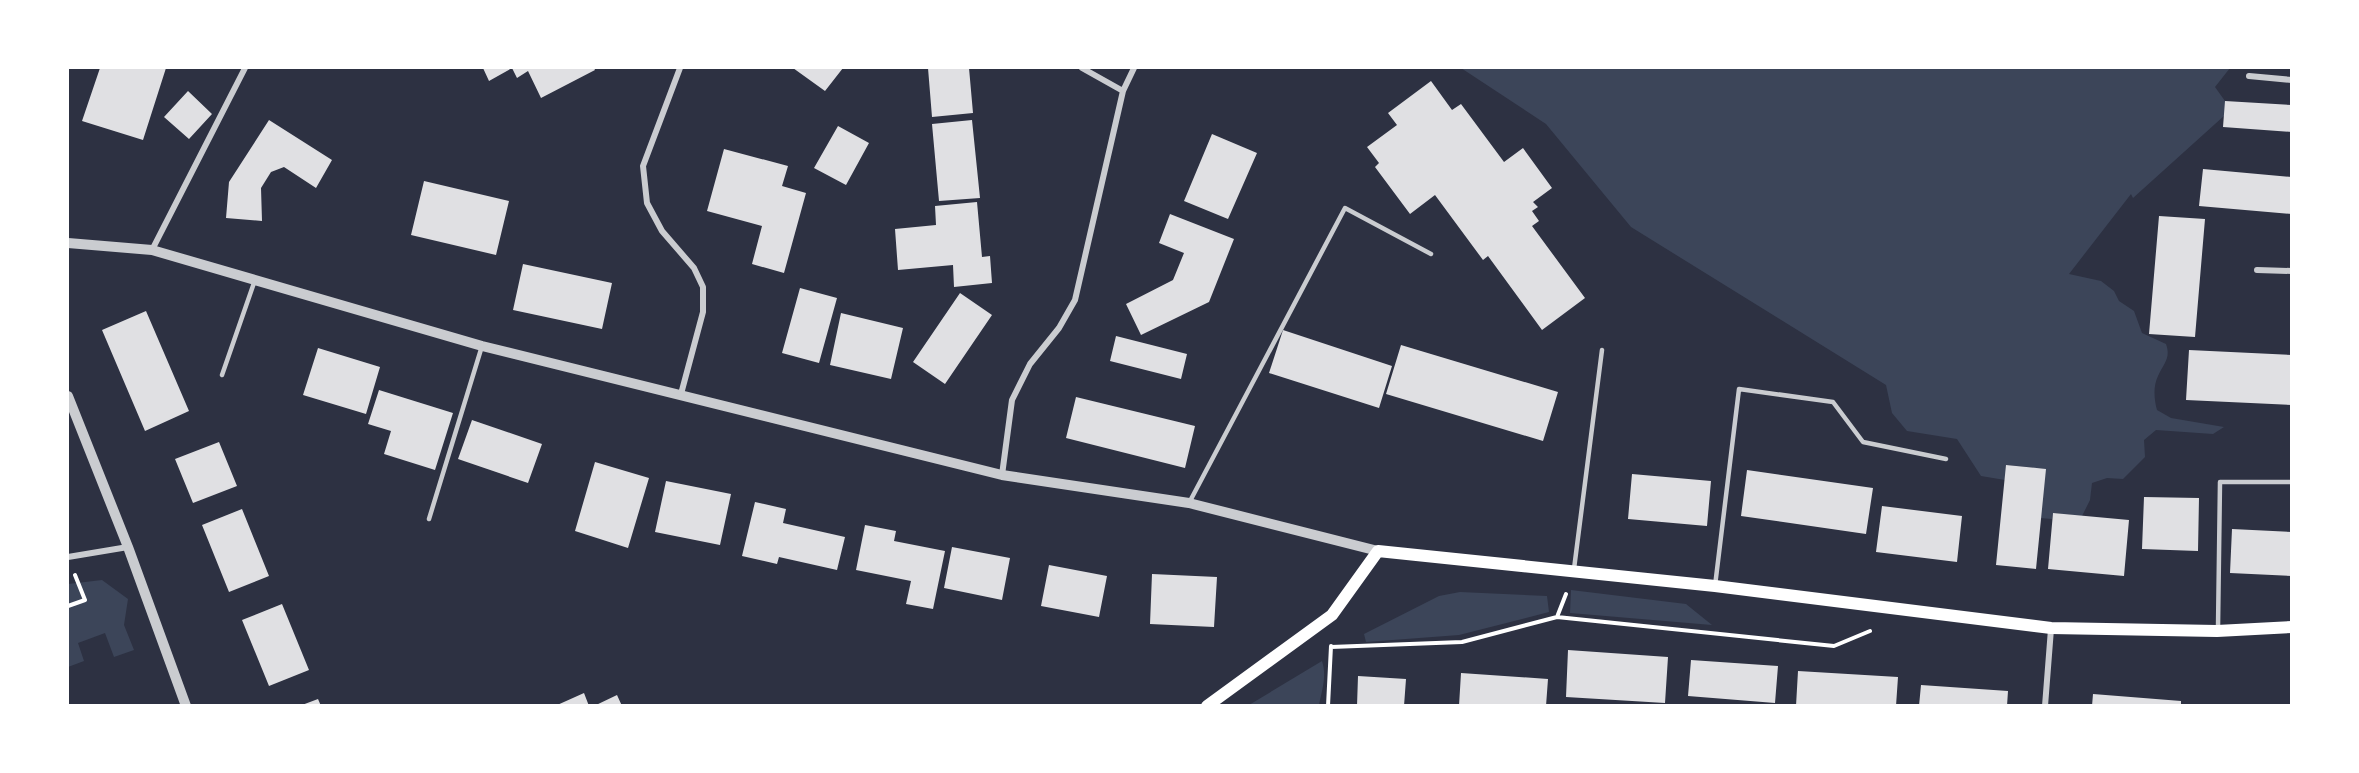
<svg xmlns="http://www.w3.org/2000/svg" width="2359" height="773" font-family="'Sofia Sans Condensed',sans-serif">
  <rect width="100%" height="100%" fill="#2d3142"/>
  <path fill="#3c4559" d="M1461,68H2230L2215,87L2225,101V115L2133,198L2131,194L2069,274L2101,281L2114,291L2119,301L2134,311L2142,333L2166,344C2171,358 2164,363 2158,376C2153,386 2154,399 2157,410L2171,418L2224,427L2213,434L2156,430L2144,440L2145,457L2123,479L2107,478L2092,483L2090,500L2082,516L2053,513L2052,519L2040,518L2045,469L2007,465L2005,480L1981,476L1957,439L1907,431L1892,413L1886,385L1631,227L1546,124Z
    M102,580L128,599L124,625L134,650L114,657L105,633L78,643L84,661L68,667V584Z
    M1571,590L1686,604L1712,625L1570,613Z
    M1460,592L1547,596L1549,612L1459,635L1366,642L1364,634L1439,596Z
    M1322,661C1327,676 1322,690 1319,705H1249Z"/>
  <path fill="#e0e0e3" d="M100,68H166L143,140L82,121Z
    M483,68H594L595,70L541,98L528,71L517,78L512,68L489,81Z
    M793,68H843L825,91Z
    M928,68H969L973,113L932,117Z
    M1431,81L1452,110L1461,104L1504,162L1523,148L1552,188L1533,202L1538,207L1532,211L1539,221L1532,226L1585,298L1542,330L1488,256L1483,260L1435,195L1410,214L1375,167L1379,163L1367,147L1397,125L1388,113Z
    M188,91L212,114L189,139L164,117Z
    M2225,101L2292,105V132L2223,127Z
    M269,120L332,160L316,188L284,167L271,172L261,188L262,221L226,218L229,182Z
    M972,120L980,198L939,201L932,124Z
    M838,126L869,143L846,185L814,168Z
    M1212,134L1257,153L1228,219L1184,201Z
    M724,149L788,166L782,186L806,193L784,273L752,264L762,226L707,211Z
    M2203,169L2292,177V214L2199,206Z
    M424,181L509,201L496,255L411,235Z
    M977,202L982,257L990,256L992,283L954,287L953,265L898,270L895,229L936,225L935,206Z
    M1170,214L1234,239L1209,302L1141,335L1126,304L1173,280L1184,253L1159,243Z
    M2159,216L2205,219L2195,337L2149,334Z
    M523,264L612,283L602,329L513,310Z
    M800,288L837,298L819,363L782,353Z
    M960,293L992,315L945,384L913,362Z
    M146,311L189,411L145,431L102,330Z
    M841,313L903,328L891,379L830,365Z
    M1283,330L1392,366L1379,408L1269,373Z
    M1116,336L1187,354L1181,379L1110,361Z
    M1401,345L1558,392L1543,441L1386,394Z
    M318,348L380,367L366,414L303,395Z
    M2189,350L2292,355V405L2186,400Z
    M379,390L453,413L435,470L384,454L391,431L368,424Z
    M1076,397L1195,426L1185,468L1066,438Z
    M472,420L542,444L528,483L458,459Z
    M219,442L237,486L193,503L175,459Z
    M595,462L649,478L628,548L575,531Z
    M2006,465L2046,469L2036,569L1996,565Z
    M1747,470L1873,488L1866,534L1741,516Z
    M1632,474L1711,481L1707,526L1628,519Z
    M666,481L731,494L720,545L655,532Z
    M2144,497L2199,498L2198,551L2142,549Z
    M755,502L786,509L783,523L845,537L837,570L779,557L777,564L742,556Z
    M1882,506L1962,516L1957,562L1876,552Z
    M242,509L269,576L229,592L202,525Z
    M2053,513L2129,520L2124,576L2048,569Z
    M865,525L896,531L894,541L945,551L933,609L906,604L911,581L856,570Z
    M2232,529L2292,532V576L2230,573Z
    M952,547L1010,558L1002,600L944,588Z
    M1049,565L1107,576L1099,617L1041,606Z
    M1152,574L1217,577L1214,627L1150,624Z
    M282,604L309,670L269,686L242,620Z
    M1568,650L1668,657L1665,703L1566,697Z
    M1691,660L1778,666L1775,703L1688,696Z
    M1798,671L1898,677L1896,706H1796Z
    M1461,673L1548,679L1546,706H1459Z
    M1358,676L1406,679L1404,706H1357Z
    M1921,685L2008,691L2007,706H1919Z
    M584,693L589,706H555Z
    M2093,694L2181,701V706H2092Z
    M617,695L622,706H594Z
    M318,699L321,706H302V705Z"/>
  <g fill="none" stroke-linecap="round" stroke-linejoin="round">
    <path stroke="#fff" stroke-width="4" d="M68,606L85,600L75,575
      M1557,617L1834,646L1870,631
      M1331,647L1462,642L1557,617L1566,594
      M1328,706L1331,646"/>
    <path stroke="#caccd0" stroke-width="4.5" d="M222,375L255,280
      M1189,503L1345,208L1431,254
      M429,519L482,346
      M1574,569L1602,350
      M1715,586L1739,389L1833,402L1863,442L1946,459
      M2218,628L2220,482H2291"/>
    <path stroke="#caccd0" stroke-width="6" d="M680,68L643,166L647,203L662,231L694,268L703,287V312L681,394
      M1082,68L1123,91
      M2249,76L2292,80
      M152,250L245,68
      M2257,270L2292,271
      M1002,475L1012,400L1030,364L1059,328L1075,300L1123,91L1134,68
      M68,557L128,547
      M2045,706L2051,629"/>
    <path stroke="#caccd0" stroke-width="10" d="M68,243L152,250L482,346L1002,475L1189,503L1378,551
      M68,396L128,547L186,706"/>
    <path stroke="#fff" stroke-width="12" d="M1207,706L1332,615L1378,551L1715,586L2051,628L2217,631L2292,627"/>
  </g>
  <rect width="2359" height="773" fill="none" stroke="#ffffff" stroke-width="138"/>
</svg>
